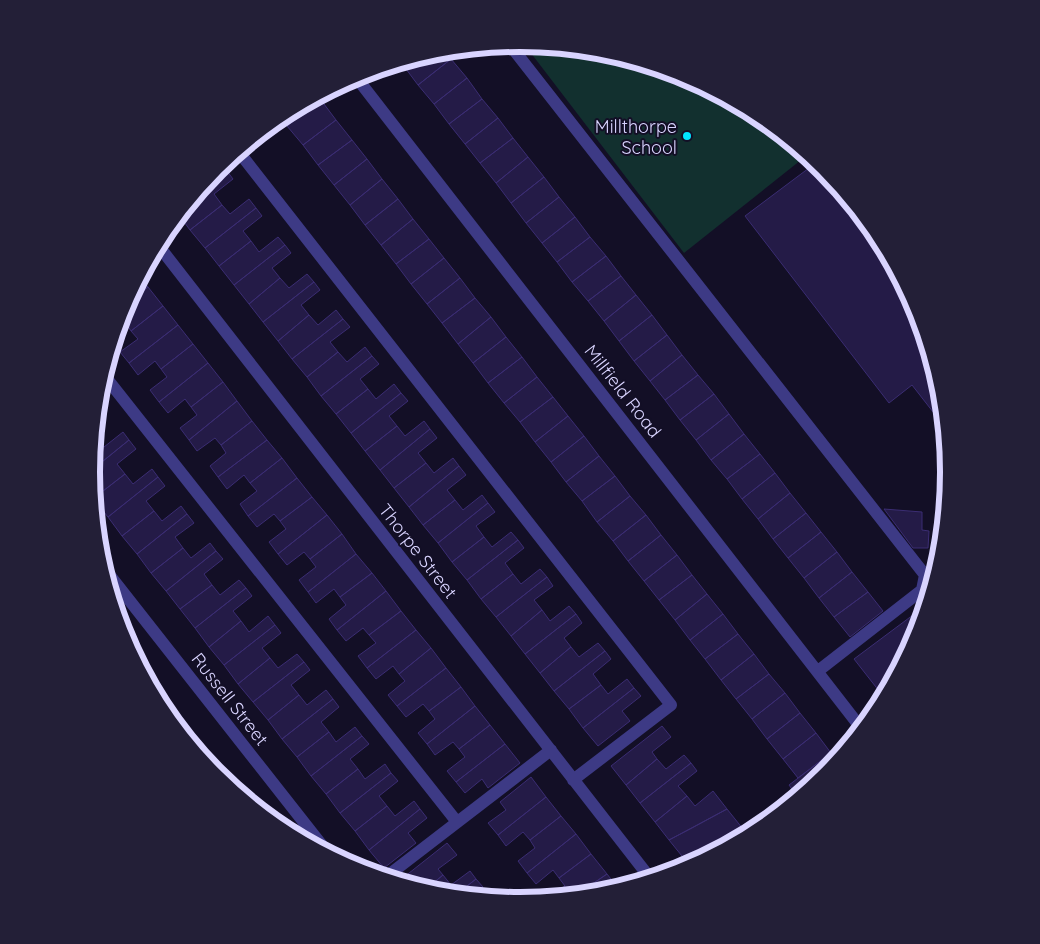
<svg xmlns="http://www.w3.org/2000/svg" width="1040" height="944" font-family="Quicksand,sans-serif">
  <rect width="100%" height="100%" fill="#130f26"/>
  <path fill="#12302f" d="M524,44L604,52L684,76L758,116L806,156L684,253Z"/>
  <path fill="#241b47" stroke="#3b2d73" d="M445,51L451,59L418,85L403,65L409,60L437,52Z
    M451,59L467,78L434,104L418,85Z
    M467,78L482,99L449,124L434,104Z
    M318,97L321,100L287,126L281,117Z
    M482,99L498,118L465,144L449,124Z
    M321,100L336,120L303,145L287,126Z
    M498,118L513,138L480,163L465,144Z
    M336,120L352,140L318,165L303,145Z
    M513,138L528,157L496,183L480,163Z
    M352,140L367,159L334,185L318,165Z
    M528,157L544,177L511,203L496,183Z
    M367,159L382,179L350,205L334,185Z
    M222,165L227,171L195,196L217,169Z
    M813,165L900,279L916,308L940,389L944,426L912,385L889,403L745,216Z
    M227,171L233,179L214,194L222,205L190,230L179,215L195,196Z
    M544,177L559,197L526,223L511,203Z
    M382,179L398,199L365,225L350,205Z
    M559,197L575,217L542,243L526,223Z
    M249,199L256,208L205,248L190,230L222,205L230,214Z
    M398,199L413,219L381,245L365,225Z
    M256,208L262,216L243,231L251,241L219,266L205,248Z
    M575,217L590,237L557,262L542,243Z
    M413,219L429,239L396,264L381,245Z
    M278,237L285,245L234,285L219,266L251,241L259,252Z
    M590,237L606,256L572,282L557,262Z
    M429,239L444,258L411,284L396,264Z
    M285,245L291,253L272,268L280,278L249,304L234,285Z
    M606,256L621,276L588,301L572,282Z
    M444,258L460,278L427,304L411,284Z
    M307,274L314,282L263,322L249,304L280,278L289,288Z
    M621,276L636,295L604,321L588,301Z
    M141,278L148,287L126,305Z
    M460,278L475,298L442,323L427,304Z
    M314,282L320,290L301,305L309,315L278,341L263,322Z
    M148,287L163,306L131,331L126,323L118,329L126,305Z
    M636,295L652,315L619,341L604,321Z
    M475,298L491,317L458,344L442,323Z
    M163,306L178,325L129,363L120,352L138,339L131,331Z
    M336,310L343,319L292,359L278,341L309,315L318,325Z
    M652,315L667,335L634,361L619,341Z
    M491,317L506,337L473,363L458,344Z
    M343,319L350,327L330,342L338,352L307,377L292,359Z
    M178,325L193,344L161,369L155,361L138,375L129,363Z
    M667,335L682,355L650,381L634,361Z
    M506,337L522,357L488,383L473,363Z
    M193,344L208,363L159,402L150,390L167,377L161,369Z
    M365,347L372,356L321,396L307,377L338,352L347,362Z
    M682,355L698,375L665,400L650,381Z
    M372,356L379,364L360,379L368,389L336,414L321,396Z
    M522,357L537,377L504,403L488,383Z
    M208,363L223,382L191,407L185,399L168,413L159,402Z
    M698,375L714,394L680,420L665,400Z
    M537,377L553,397L520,422L504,403Z
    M223,382L237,401L189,440L180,428L197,415L191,407Z
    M394,384L401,393L351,433L336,414L368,389L376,399Z
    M401,393L408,401L389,416L397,426L365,451L351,433Z
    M714,394L729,414L696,440L680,420Z
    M553,397L568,416L535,442L520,422Z
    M237,401L252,421L221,445L215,438L197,451L189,440Z
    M100,403L106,411L97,419L98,405Z
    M729,414L744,434L711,460L696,440Z
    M568,416L584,436L551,462L535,442Z
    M252,421L267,440L218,477L210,466L226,453L221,445Z
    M424,421L430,429L380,470L365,451L397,426L405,436Z
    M430,429L437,438L418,453L426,463L394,488L380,470Z
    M123,432L129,440L92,470L95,437L104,447Z
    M744,434L760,454L727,479L711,460Z
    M584,436L599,456L566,482L551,462Z
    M129,440L136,449L117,464L125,474L94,498L92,470Z
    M267,440L282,458L250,483L244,475L227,489L218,477Z
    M760,454L775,473L742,499L727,479Z
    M599,456L615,476L582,501L566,482Z
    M282,458L297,478L248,516L240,504L257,491L250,483Z
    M453,458L459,466L409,507L394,488L426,463L434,473Z
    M459,466L466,475L447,490L455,500L423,525L409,507Z
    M152,469L158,477L108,517L95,501L94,498L125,474L133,484Z
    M775,473L790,493L758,519L742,499Z
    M615,476L630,496L597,522L582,501Z
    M158,477L165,486L146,501L154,511L122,536L108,517Z
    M297,478L312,497L280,521L274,514L257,527L248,516Z
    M790,493L806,513L773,539L758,519Z
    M482,495L488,503L438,543L423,525L455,500L463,510Z
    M630,496L646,515L613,541L597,522Z
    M312,497L327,515L278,554L269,542L286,529L280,521Z
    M488,503L495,512L476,526L484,537L452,562L438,543Z
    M181,506L187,514L137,554L122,536L154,511L162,521Z
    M884,509L922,512V530L929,531L928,548H913Z
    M806,513L821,532L788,558L773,539Z
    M187,514L194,523L175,537L183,548L151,573L137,554Z
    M327,515L342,534L310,559L304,552L287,565L278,554Z
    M646,515L661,535L628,561L613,541Z
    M511,532L518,540L467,580L452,562L484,537L492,547Z
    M821,532L837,552L804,578L788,558Z
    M342,534L356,554L308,592L299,580L316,567L310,559Z
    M661,535L677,555L644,581L628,561Z
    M518,540L524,548L505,563L513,574L481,599L467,580Z
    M210,543L216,551L166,591L151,573L183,548L191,558Z
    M216,551L223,559L204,574L212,585L180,609L166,591Z
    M837,552L852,572L819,598L804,578Z
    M356,554L372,573L340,597L334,589L316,603L308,592Z
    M677,555L692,575L659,600L644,581Z
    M540,569L547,577L496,617L481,599L513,574L521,584Z
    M852,572L868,592L834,617L819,598Z
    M372,573L386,591L337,630L329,619L346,605L340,597Z
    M692,575L707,594L675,620L659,600Z
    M547,577L553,586L534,600L542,610L511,636L496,617Z
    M239,580L246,588L195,628L180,609L212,585L220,595Z
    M246,588L252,596L233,611L241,621L209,647L195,628Z
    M386,591L401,611L369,635L363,628L346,641L337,630Z
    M868,592L883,611L850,637L834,617Z
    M707,594L723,614L690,640L675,620Z
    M569,606L576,614L525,654L511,636L542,610L550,621Z
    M925,606L916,636L883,696L854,659Z
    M401,611L416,630L367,668L358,656L376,643L369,635Z
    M576,614L582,623L564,638L571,647L540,673L525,654Z
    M723,614L738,634L705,659L690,640Z
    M268,616L275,625L224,665L209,647L241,621L249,632Z
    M275,625L281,633L262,648L270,658L238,684L224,665Z
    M416,630L431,648L399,674L393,666L376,679L367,668Z
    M738,634L754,654L721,680L705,659Z
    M598,643L605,651L554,691L540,673L571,647L579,657Z
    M431,648L446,668L397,706L388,695L405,681L399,674Z
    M605,651L611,659L593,674L601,685L569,709L554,691Z
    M297,654L304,662L253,702L238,684L270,658L278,668Z
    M754,654L769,674L736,699L721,680Z
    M304,662L310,670L291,685L299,695L268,720L253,702Z
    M446,668L461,687L429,711L423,704L406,717L397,706Z
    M769,674L785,693L752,719L736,699Z
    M627,679L634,688L583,728L569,709L601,685L608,694Z
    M461,687L475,706L427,744L418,733L435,719L429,711Z
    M634,688L641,696L622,711L630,721L598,746L583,728Z
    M153,690H154L168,707L164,711Z
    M326,690L333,699L282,739L268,720L299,695L307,705Z
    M785,693L800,713L767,739L752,719Z
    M333,699L339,707L321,722L329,732L297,757L282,739Z
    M475,706L490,725L459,749L453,742L435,755L427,744Z
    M168,707L182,725L179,728L164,711Z
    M800,713L816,733L783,759L767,739Z
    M182,725L196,743L193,746L179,728Z
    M490,725L505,744L456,782L447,771L465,757L459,749Z
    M662,726L671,737L652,752L657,759L626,785L611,766Z
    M355,727L362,736L311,776L297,757L329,732L336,742Z
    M816,733L831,753L798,778L783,759Z
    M362,736L369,744L350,759L358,769L326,794L311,776Z
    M196,743L210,761L207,763L193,746Z
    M505,744L520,763L488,788L482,779L465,793L456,782Z
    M831,753L836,759L823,775L797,796L789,785Z
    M684,755L691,763L640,803L626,785L657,759L666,769Z
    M210,761L224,778L223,780L207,763Z
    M691,763L697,771L678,786L687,796L655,822L640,803Z
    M385,764L391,773L340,813L326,794L358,769L365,779Z
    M391,773L398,781L379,796L387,806L355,831L340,813Z
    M531,777L546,797L498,835L488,823L506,810L500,802Z
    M713,791L727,809L692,828L669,840L655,822L687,796L695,806Z
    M546,797L561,816L530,840L523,832L506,846L498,835Z
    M414,801L420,809L369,850L355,831L387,806L395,816Z
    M420,809L427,818L408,833L416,843L384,868L369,850Z
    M727,809L743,829L686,861L669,840Z
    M561,816L576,834L527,873L518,861L535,848L530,840Z
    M576,834L591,854L559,878L553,870L536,884L527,873Z
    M447,843L457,855L438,869L443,875L426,889L399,881Z
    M591,854L607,874L576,895L545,898L565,886L559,878Z
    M470,871L476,879L457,894L436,892L426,889L443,875L451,885Z
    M607,874L618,888L603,892L576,895Z
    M476,879L483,887L472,896L457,894Z"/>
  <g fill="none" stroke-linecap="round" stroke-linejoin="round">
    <path stroke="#3d3a85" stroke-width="12" d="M510,45L925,575L922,590L818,671
      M356,77L861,728
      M239,152L671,705L573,780
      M158,245L650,878
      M104,375L457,822
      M104,568L328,853
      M386,877L551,750"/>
  </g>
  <circle fill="#00e5ff" stroke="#130f26" stroke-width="2" cx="687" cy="136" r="5"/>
  <g text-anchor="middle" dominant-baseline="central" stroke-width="4" stroke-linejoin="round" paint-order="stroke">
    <g font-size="18" fill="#d9d4ff" stroke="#130f26" text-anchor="end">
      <text x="677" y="126">Millthorpe<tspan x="677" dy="21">School</tspan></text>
    </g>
    <g font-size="18" fill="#d9d4ff" stroke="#130f26">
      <text transform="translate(623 391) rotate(52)">Millfield Road</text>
      <text transform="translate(418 551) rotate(52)">Thorpe Street</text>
      <text transform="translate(230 699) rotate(52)">Russell Street</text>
    </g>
  </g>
  <path d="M0 0H1040V944H0ZM100 472a420 420 0 1 1 840 0a420 420 0 1 1-840 0Z" fill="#231f37" fill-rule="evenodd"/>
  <path fill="none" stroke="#d9d4ff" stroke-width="6" d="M100 472a420 420 0 1 1 840 0a420 420 0 1 1-840 0Z"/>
</svg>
